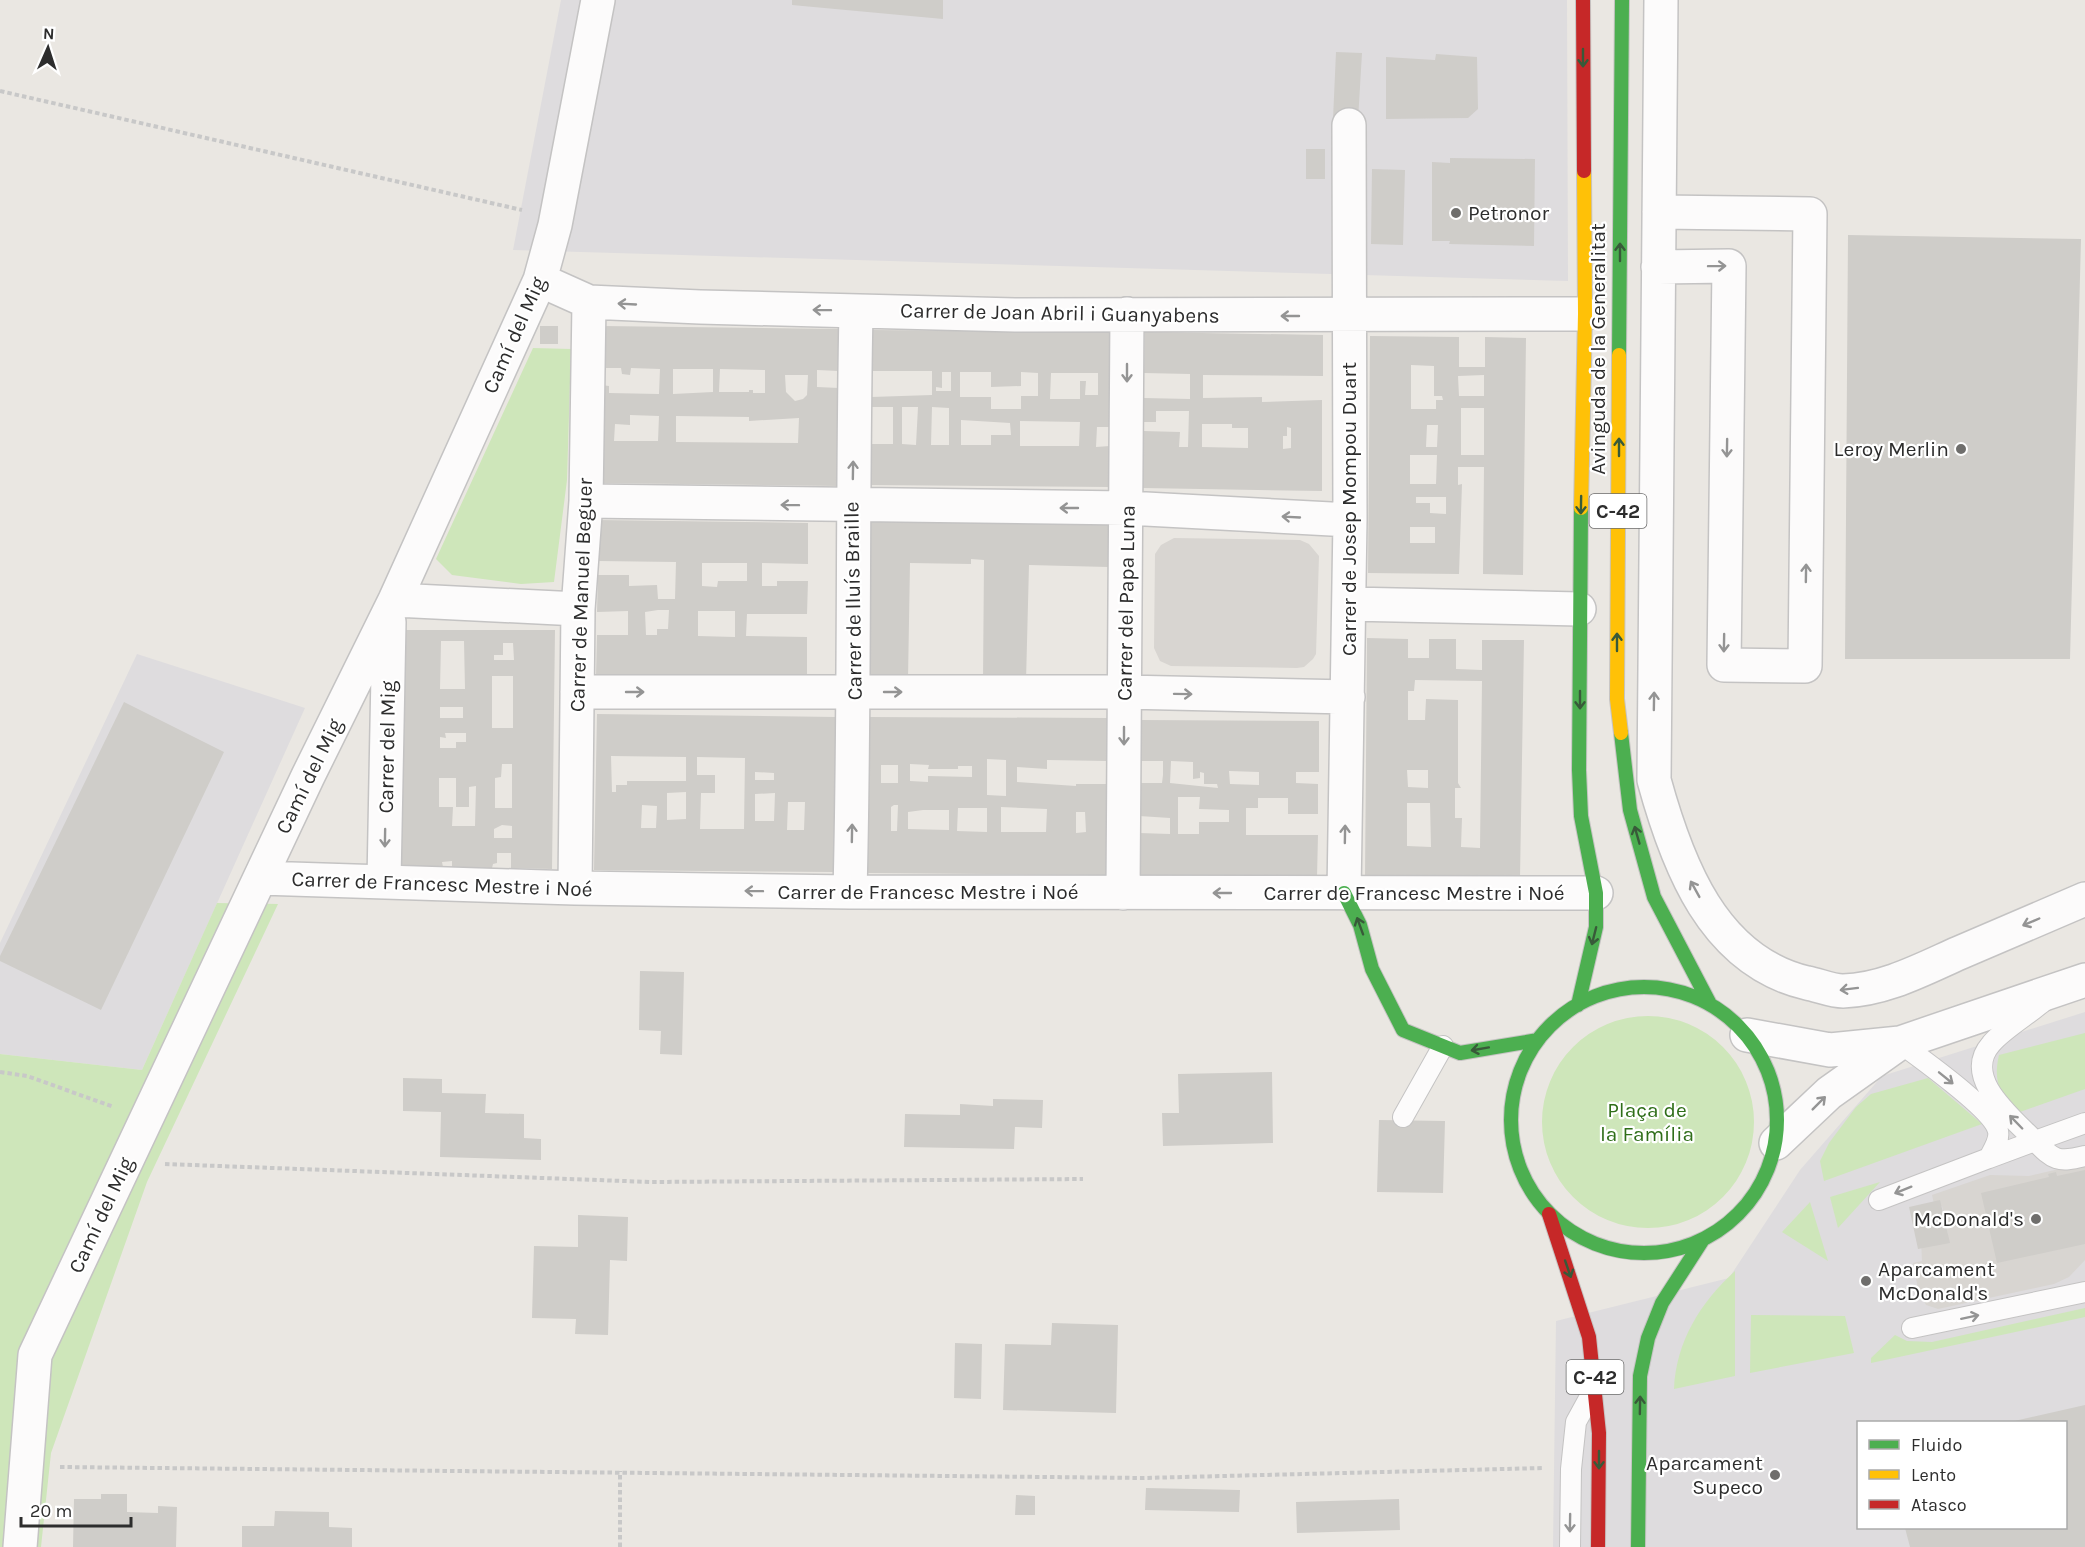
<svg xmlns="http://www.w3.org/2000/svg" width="2085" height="1547" font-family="Karla,sans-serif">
  <rect width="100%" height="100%" fill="#eae7e2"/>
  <path fill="#dedcde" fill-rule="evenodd" d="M561,0H1567L1568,281L513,250Z
    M137,654L305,708L142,1070L0,1054V943Z
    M2085,1012V1547H1553L1556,1321L1729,1278L1800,1170L1882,1076ZM1858,1422H2066V1528H1858Z"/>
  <path fill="#cee6ba" d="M533,348L571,349L567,480L554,582L521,584L452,575L436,559Z
    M217,903L278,904L147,1182L51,1453L41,1547H0V1054L142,1070Z
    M1542 1122a106 106 0 1 1 212 0a106 106 0 1 1-212 0Z
    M2085,1033V1089L2020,1112C1999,1095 1993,1081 1999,1055Z
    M1928,1078L1982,1124L1824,1181L1820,1161L1829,1143L1856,1107L1871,1094Z
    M1880,1182L1838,1228L1830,1197Z
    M1810,1202L1828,1261L1782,1232Z
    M1735,1271V1376L1674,1389C1676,1341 1701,1302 1735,1271Z
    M2085,1308V1317L1871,1363V1358L1895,1335L1907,1341L1932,1342Z
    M1751,1315L1845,1316L1854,1353L1750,1373Z"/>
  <path fill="#d8d5d1" d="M1174,538L1300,540L1309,544L1319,556L1316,654L1313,659L1304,667L1297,668L1171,666L1160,661L1154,648L1155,554L1161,545Z
    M2085,1163V1260L2069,1277L2054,1284L1938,1309L1926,1305L1918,1289L1913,1263L1922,1261L1921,1240L1948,1235L1942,1206L1935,1208L1932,1195L1990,1175L2029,1176Z"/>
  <path fill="#cfcdc9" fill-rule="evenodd" d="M792,0H943V19L792,5Z
    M1336,52L1362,53L1358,120L1333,119Z
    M1436,54L1477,57L1478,109L1468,118L1386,119V57L1435,60Z
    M1306,149H1325V179H1306Z
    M1450,158L1535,159L1534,246L1449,244L1450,241H1432V162L1450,163Z
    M1372,169L1405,170L1403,245L1371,244Z
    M1848,235L2081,239L2070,659H1845Z
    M540,326H558V344H540Z
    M602,326L840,329L839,371L817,370V387L839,388L838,486L600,483L601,385L609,386V393L659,394L660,369L631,368L630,375L622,374L621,368H601ZM673,369H713V392L673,394ZM720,369L765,370V393H753V390H749V392H719ZM785,375H808L807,395L803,399L795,401L786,392ZM630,415L659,416L658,441H614L615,424L630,425ZM676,416L749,417V421L799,418L798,443L676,442Z
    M872,330L1112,332L1111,427H1097L1096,447L1110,446V487L870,485L871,444H893V407H871V397L932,395V371H872ZM942,372H951V391H936V387L942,388ZM960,372H991V387L1021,386V372L1038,373V396H1021V409H991V397H960ZM1051,373H1098V395H1085L1086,381H1080V399H1050ZM902,407H918L916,445L902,444ZM932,407L949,408V445H931ZM961,420L1010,423L1011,435H991V445H961ZM1020,421L1080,422L1079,446H1020Z
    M1145,332L1323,335V376L1203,375V398L1262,397V402L1322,400V491L1143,488V431L1180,432L1179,447H1188L1189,411H1156V422H1144V398L1190,399V374L1144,373ZM1202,424H1232V428H1248V448L1202,447ZM1287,427L1291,428V448L1283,449V436H1287Z
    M1370,336L1459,337V367H1485V337L1526,338L1523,575L1483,574L1484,467H1458V485L1462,484L1459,574L1368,573ZM1411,365L1434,366V396H1442L1443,400H1436V409H1411ZM1484,375V396H1459L1458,376ZM1461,408H1484V455H1461ZM1427,425H1438L1437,447H1426ZM1410,455H1437L1436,484H1410ZM1416,497H1446V514L1430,513V503H1416ZM1410,527H1435V543H1410Z
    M598,520L808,523V564L762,563V586H777V581H808L807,614H747L746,636L807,637V679L596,676L597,635H628V611L597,612L598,575H629V586L657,585L658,599H675L676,562L598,561ZM702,563H747V581H718L717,587L702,586ZM658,610H669L668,629H657V635H646L645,612ZM698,611H735V637L698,636Z
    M870,522L1109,524L1108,567L1029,565L1026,681L983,680L984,560L971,559V564L910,563L908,679H868Z
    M400,630H555L552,869L511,868V853H497V863L493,864L492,868L452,867V861L442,862L443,867H397ZM441,641H464L465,689H440ZM503,643H513L514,660H494V655H503ZM492,676H513V728H492ZM440,707H463V718H440ZM445,733H466V742H456V748H440V737L446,738ZM502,764H512V808H495V778L501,777ZM439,778H456V807H469V787L476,786L475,826H452L453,807H439ZM502,825L512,826V838H494V829Z
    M1367,638L1408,639V658H1429V639H1456V669L1482,670V640H1524L1520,878H1365ZM1415,680L1482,681L1480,848L1461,847L1462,818H1455V788H1461L1458,783V700L1426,699L1425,720H1408V691H1414ZM1407,770H1428V788L1408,787ZM1407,803H1430L1431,847L1407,846Z
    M124,702L224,752L101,1010L0,961V956Z
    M597,714L836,717L834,872L594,870ZM611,756L686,757V781H627V785H616V792H612ZM697,757L745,758L744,829H700L701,793H715V775H697ZM755,772L774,773V780H755ZM686,792V819L667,820V793ZM775,793L774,821H755V794ZM788,802H805L804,830H787ZM642,805L657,806L656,828H641Z
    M868,717L1108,718L1107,761L1047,760V769L1017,767V782L1076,786V784H1107L1106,875L866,873ZM987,759L1006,760V796L987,795ZM910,764L929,765L928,769H958V766H972V777L928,776V782L910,781ZM881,765H898V783H881ZM894,805H898L897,831H891V807ZM1001,807L1047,809L1046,832H1001ZM958,808H987V832L957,831ZM923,810H949V830L908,829V812ZM1076,812H1085L1086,832L1076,833Z
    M1139,720L1319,721V772H1296V783L1318,784V814H1288V798H1258V808H1246V835H1318L1317,877L1138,875L1139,833L1170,834V818L1139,816V783H1162L1163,775V761H1139ZM1171,761L1193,762V779L1200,778V772L1204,773V784H1217L1218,788L1170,783ZM1229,771L1259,772V785L1230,784ZM1178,797H1200L1199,809L1229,810V822H1199V834H1178Z
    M640,971L684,972L682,1055L660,1054L661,1031L639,1030Z
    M1272,1072L1273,1143L1163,1146L1162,1113H1179L1178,1074Z
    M403,1078L442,1079V1093L486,1094L485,1113L524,1114V1138L541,1139V1160L440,1157L441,1112L403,1111Z
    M993,1099L1043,1100L1042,1128L1015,1127L1014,1149L904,1147L905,1114L960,1115V1104L993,1106Z
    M1379,1120L1445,1121L1443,1193L1377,1192Z
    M2085,1170V1244L1997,1263L1981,1193L2049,1177L2048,1174L2056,1172L2057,1176Z
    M1940,1200L1950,1243L1918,1249L1909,1207Z
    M578,1215L628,1217L627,1261L610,1260L608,1335L575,1334L576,1319L532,1318L534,1246L578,1247Z
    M1052,1323L1118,1325L1116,1413L1003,1410L1005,1344L1051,1345Z
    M955,1343L982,1344L981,1399L954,1398Z
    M2085,1405V1547H1910L1905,1528H2066V1422H2010Z
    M1146,1488L1240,1490L1239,1512L1145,1510Z
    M101,1494H127V1512L158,1513V1506L177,1507L176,1547H73L74,1499H101Z
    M1016,1495L1035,1496V1515H1015Z
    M1399,1499L1400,1530L1297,1533L1296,1502Z
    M275,1511L329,1512V1527L352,1528V1547H242V1526H274Z"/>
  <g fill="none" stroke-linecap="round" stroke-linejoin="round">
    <g stroke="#c4c3c3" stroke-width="22">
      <path id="lane" d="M2043,1002C2029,1014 2001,1031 1991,1044C1961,1078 2013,1118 2035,1141L2085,1123
        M1403,1117L1443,1046
        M1989,1158L2035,1141C2053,1160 2058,1163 2085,1156
        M1879,1200L1989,1158C1993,1150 2000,1140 1998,1131C1993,1109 1920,1058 1900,1043
        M1912,1328L2085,1292
        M1570,1547L1571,1469L1576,1422L1593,1391"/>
    </g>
    <g stroke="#c4c3c3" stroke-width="36">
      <path id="street" d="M1661,0L1654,780C1677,864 1713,961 1807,983C1818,985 1832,991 1843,991C1884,990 1923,969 1959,953C2001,935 2043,917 2085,899
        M1658,267L1729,266L1724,665L1805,666L1810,214L1659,212
        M540,280L589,302L700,307L1015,315L1585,314
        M586,501L1127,508L1350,520
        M395,600L578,609
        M1349,604L1579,609
        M577,692H1124L1348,697
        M260,878L575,888L850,892L1596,893
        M384,881L389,622
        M575,888L578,609L586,501L589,302
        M850,892C855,698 852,505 856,311
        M1123,893L1127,314
        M1344,893L1350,520L1349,125
        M1747,1035L1830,1050L1900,1043L2085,980
        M1776,1143L1829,1093L1898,1044
        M20,1547L35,1355L308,776L395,600L540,280L555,225L598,0"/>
    </g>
    <g stroke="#c6c4c3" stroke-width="16">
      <path id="fast" d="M1619,355L1622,0
        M1621,733L1630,810L1654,897L1710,1004
        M1344,893L1360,925L1372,969L1403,1030L1460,1053L1538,1040
        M1511 1120a133 133 0 1 1 266 0a133 133 0 1 1-266 0Z
        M1578,1005L1596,927V893L1581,816L1579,770L1581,508
        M1638,1547L1640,1376L1648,1338L1662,1303L1702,1241"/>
    </g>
    <g stroke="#c6c4c3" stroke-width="16">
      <path id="slow" d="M1619,355L1617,699L1621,733
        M1581,508L1585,314L1584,171"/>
    </g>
    <g stroke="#c6c4c3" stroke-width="16">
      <path id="jam" d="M1583,0L1584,171
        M1549,1214L1589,1337L1599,1433L1598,1547"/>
    </g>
    <path stroke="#c8c8c8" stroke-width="4" stroke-dasharray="4.5 3" stroke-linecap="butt" d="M0,91L522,210
      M0,1072L27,1076L114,1107
      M165,1164L651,1182L1083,1179
      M60,1467L1144,1478L1544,1468
      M620,1547V1471"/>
    <use href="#lane" stroke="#fcfbfb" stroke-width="20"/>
    <use href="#street" stroke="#fcfbfb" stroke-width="33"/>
    <use href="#fast" stroke="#4caf50" stroke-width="14"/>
    <use href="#slow" stroke="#ffc107" stroke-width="14"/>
    <use href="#jam" stroke="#c62828" stroke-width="14"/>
  </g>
  <defs><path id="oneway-shaft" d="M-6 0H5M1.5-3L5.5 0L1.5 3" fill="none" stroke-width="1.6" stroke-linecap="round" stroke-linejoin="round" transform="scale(1.5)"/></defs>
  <g stroke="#385a39">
    <use href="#oneway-shaft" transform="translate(1583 58) rotate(90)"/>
    <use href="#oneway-shaft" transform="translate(1620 252) rotate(-90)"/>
    <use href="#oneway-shaft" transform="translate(1619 447) rotate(-90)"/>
    <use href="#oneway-shaft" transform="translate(1581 505) rotate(91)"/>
    <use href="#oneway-shaft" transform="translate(1617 642) rotate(-90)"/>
    <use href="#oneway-shaft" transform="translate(1580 700) rotate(90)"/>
    <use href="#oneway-shaft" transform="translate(1637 835) rotate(-106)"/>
    <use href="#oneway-shaft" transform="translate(1360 926) rotate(-110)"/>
    <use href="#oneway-shaft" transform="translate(1594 936) rotate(104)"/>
    <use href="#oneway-shaft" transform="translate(1480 1049) rotate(170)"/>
    <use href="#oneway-shaft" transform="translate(1568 1269) rotate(71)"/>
    <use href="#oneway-shaft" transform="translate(1640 1405) rotate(-89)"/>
    <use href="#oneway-shaft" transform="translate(1599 1460) rotate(90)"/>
  </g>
  <g stroke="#949494">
    <use href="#oneway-shaft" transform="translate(1717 266) rotate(-1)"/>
    <use href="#oneway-shaft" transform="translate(627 304) rotate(-177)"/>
    <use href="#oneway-shaft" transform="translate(822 310) rotate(-179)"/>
    <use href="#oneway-shaft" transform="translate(1290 316) rotate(-180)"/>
    <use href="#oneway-shaft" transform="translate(1127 373) rotate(90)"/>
    <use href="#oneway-shaft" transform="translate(1727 448) rotate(91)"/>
    <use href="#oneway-shaft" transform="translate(853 470) rotate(-89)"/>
    <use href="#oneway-shaft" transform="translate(790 505) rotate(-179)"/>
    <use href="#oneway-shaft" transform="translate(1069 508) rotate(-180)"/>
    <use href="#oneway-shaft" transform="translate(1291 517) rotate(-177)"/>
    <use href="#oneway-shaft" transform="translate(1806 573) rotate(-89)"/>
    <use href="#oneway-shaft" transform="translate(1724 643) rotate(91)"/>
    <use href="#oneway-shaft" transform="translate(635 692)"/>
    <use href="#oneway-shaft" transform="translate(893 692)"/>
    <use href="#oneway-shaft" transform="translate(1183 694) rotate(1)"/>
    <use href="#oneway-shaft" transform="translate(1654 701) rotate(-89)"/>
    <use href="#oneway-shaft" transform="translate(1124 736) rotate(90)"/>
    <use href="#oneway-shaft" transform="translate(852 833) rotate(-89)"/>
    <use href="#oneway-shaft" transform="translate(1345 834) rotate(-89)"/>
    <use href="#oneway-shaft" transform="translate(385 838) rotate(91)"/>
    <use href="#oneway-shaft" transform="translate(1695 889) rotate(-119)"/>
    <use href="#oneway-shaft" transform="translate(754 891) rotate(-179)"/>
    <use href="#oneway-shaft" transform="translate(1222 893) rotate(180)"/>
    <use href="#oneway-shaft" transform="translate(2031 922) rotate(157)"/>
    <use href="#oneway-shaft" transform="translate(1849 989) rotate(173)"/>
    <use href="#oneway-shaft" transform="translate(1946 1078) rotate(39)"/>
    <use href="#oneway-shaft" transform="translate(1819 1103) rotate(-45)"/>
    <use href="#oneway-shaft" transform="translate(2016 1122) rotate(-134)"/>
    <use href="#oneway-shaft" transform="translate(1903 1190) rotate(158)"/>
    <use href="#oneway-shaft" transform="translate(1970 1317) rotate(-12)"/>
    <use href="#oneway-shaft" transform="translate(1570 1523) rotate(91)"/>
  </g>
  <g fill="#6f6e6c" stroke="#fff" stroke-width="2">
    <circle cx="1456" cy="213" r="6"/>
    <circle cx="1961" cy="449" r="6"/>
    <circle cx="2036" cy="1219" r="6"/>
    <circle cx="1866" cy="1281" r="6"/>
    <circle cx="1775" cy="1475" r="6"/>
  </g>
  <g text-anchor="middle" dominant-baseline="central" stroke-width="4.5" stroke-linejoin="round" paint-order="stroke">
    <g fill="#fff" stroke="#6c6c6c" stroke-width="1.5">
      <rect x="1589.5" y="494" width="57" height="34" rx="4.5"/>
      <rect x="1566.5" y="1360" width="57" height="34" rx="4.5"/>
    </g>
    <g font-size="20" font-weight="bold" fill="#2d2d2d">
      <text x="1618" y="511">C-42</text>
      <text x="1595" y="1377">C-42</text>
    </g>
    <g font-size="21" fill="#2d2d2d" stroke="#fff" text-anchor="end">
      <text x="1468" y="213" text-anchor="start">Petronor</text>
      <text x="1949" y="449">Leroy Merlin</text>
      <text x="2024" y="1219">McDonald's</text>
      <text x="1878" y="1269" text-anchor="start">Aparcament<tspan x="1878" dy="24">McDonald's</tspan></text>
      <text x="1763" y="1463">Aparcament<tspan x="1763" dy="24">Supeco</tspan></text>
    </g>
    <g font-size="21" fill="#2d2d2d" stroke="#fff">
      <text transform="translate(1060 313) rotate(1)">Carrer de Joan Abril i Guanyabens</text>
      <text transform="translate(514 335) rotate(-66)">Camí del Mig</text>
      <text transform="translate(1598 349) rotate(-90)">Avinguda de la Generalitat</text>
      <text transform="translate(1349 509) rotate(-90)">Carrer de Josep Mompou Duart</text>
      <text transform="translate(581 595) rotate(-88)">Carrer de Manuel Beguer</text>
      <text transform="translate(853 601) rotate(-91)">Carrer de lluís Braille</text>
      <text transform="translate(1126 603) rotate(-89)">Carrer del Papa Luna</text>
      <text transform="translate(387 747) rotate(-89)">Carrer del Mig</text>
      <text transform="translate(309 776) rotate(-64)">Camí del Mig</text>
      <text transform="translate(442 884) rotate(2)">Carrer de Francesc Mestre i Noé</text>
      <text x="928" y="892">Carrer de Francesc Mestre i Noé</text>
      <text x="1414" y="893">Carrer de Francesc Mestre i Noé</text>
      <text transform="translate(101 1215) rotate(-65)">Camí del Mig</text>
    </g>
    <g font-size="21" fill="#2f6e19" stroke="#fff">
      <text x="1647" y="1110">Plaça de<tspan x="1647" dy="24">la Família</tspan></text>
    </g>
  </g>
  <rect x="1857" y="1421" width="210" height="108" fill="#ffffff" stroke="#ababab" stroke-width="1.5"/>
  <rect x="1869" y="1440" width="30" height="9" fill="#4caf50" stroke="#ababab" stroke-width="1.5"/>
  <text x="1911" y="1451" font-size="18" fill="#2d2d2d">Fluido</text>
  <rect x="1869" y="1470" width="30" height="9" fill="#ffc107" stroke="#ababab" stroke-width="1.5"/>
  <text x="1911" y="1481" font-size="18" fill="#2d2d2d">Lento</text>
  <rect x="1869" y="1500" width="30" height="9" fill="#c62828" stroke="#ababab" stroke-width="1.5"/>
  <text x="1911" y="1511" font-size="18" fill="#2d2d2d">Atasco</text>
  <g transform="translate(48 48) rotate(3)" stroke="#ffffff" stroke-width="4.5" paint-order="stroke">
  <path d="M0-4.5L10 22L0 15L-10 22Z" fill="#2d2d2d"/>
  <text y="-9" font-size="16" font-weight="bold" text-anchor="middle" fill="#2d2d2d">N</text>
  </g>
  <path d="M21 1517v9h110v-9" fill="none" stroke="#2d2d2d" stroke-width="3"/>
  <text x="30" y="1517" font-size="18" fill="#2d2d2d" stroke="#ffffff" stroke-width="4.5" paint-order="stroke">20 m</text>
</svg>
